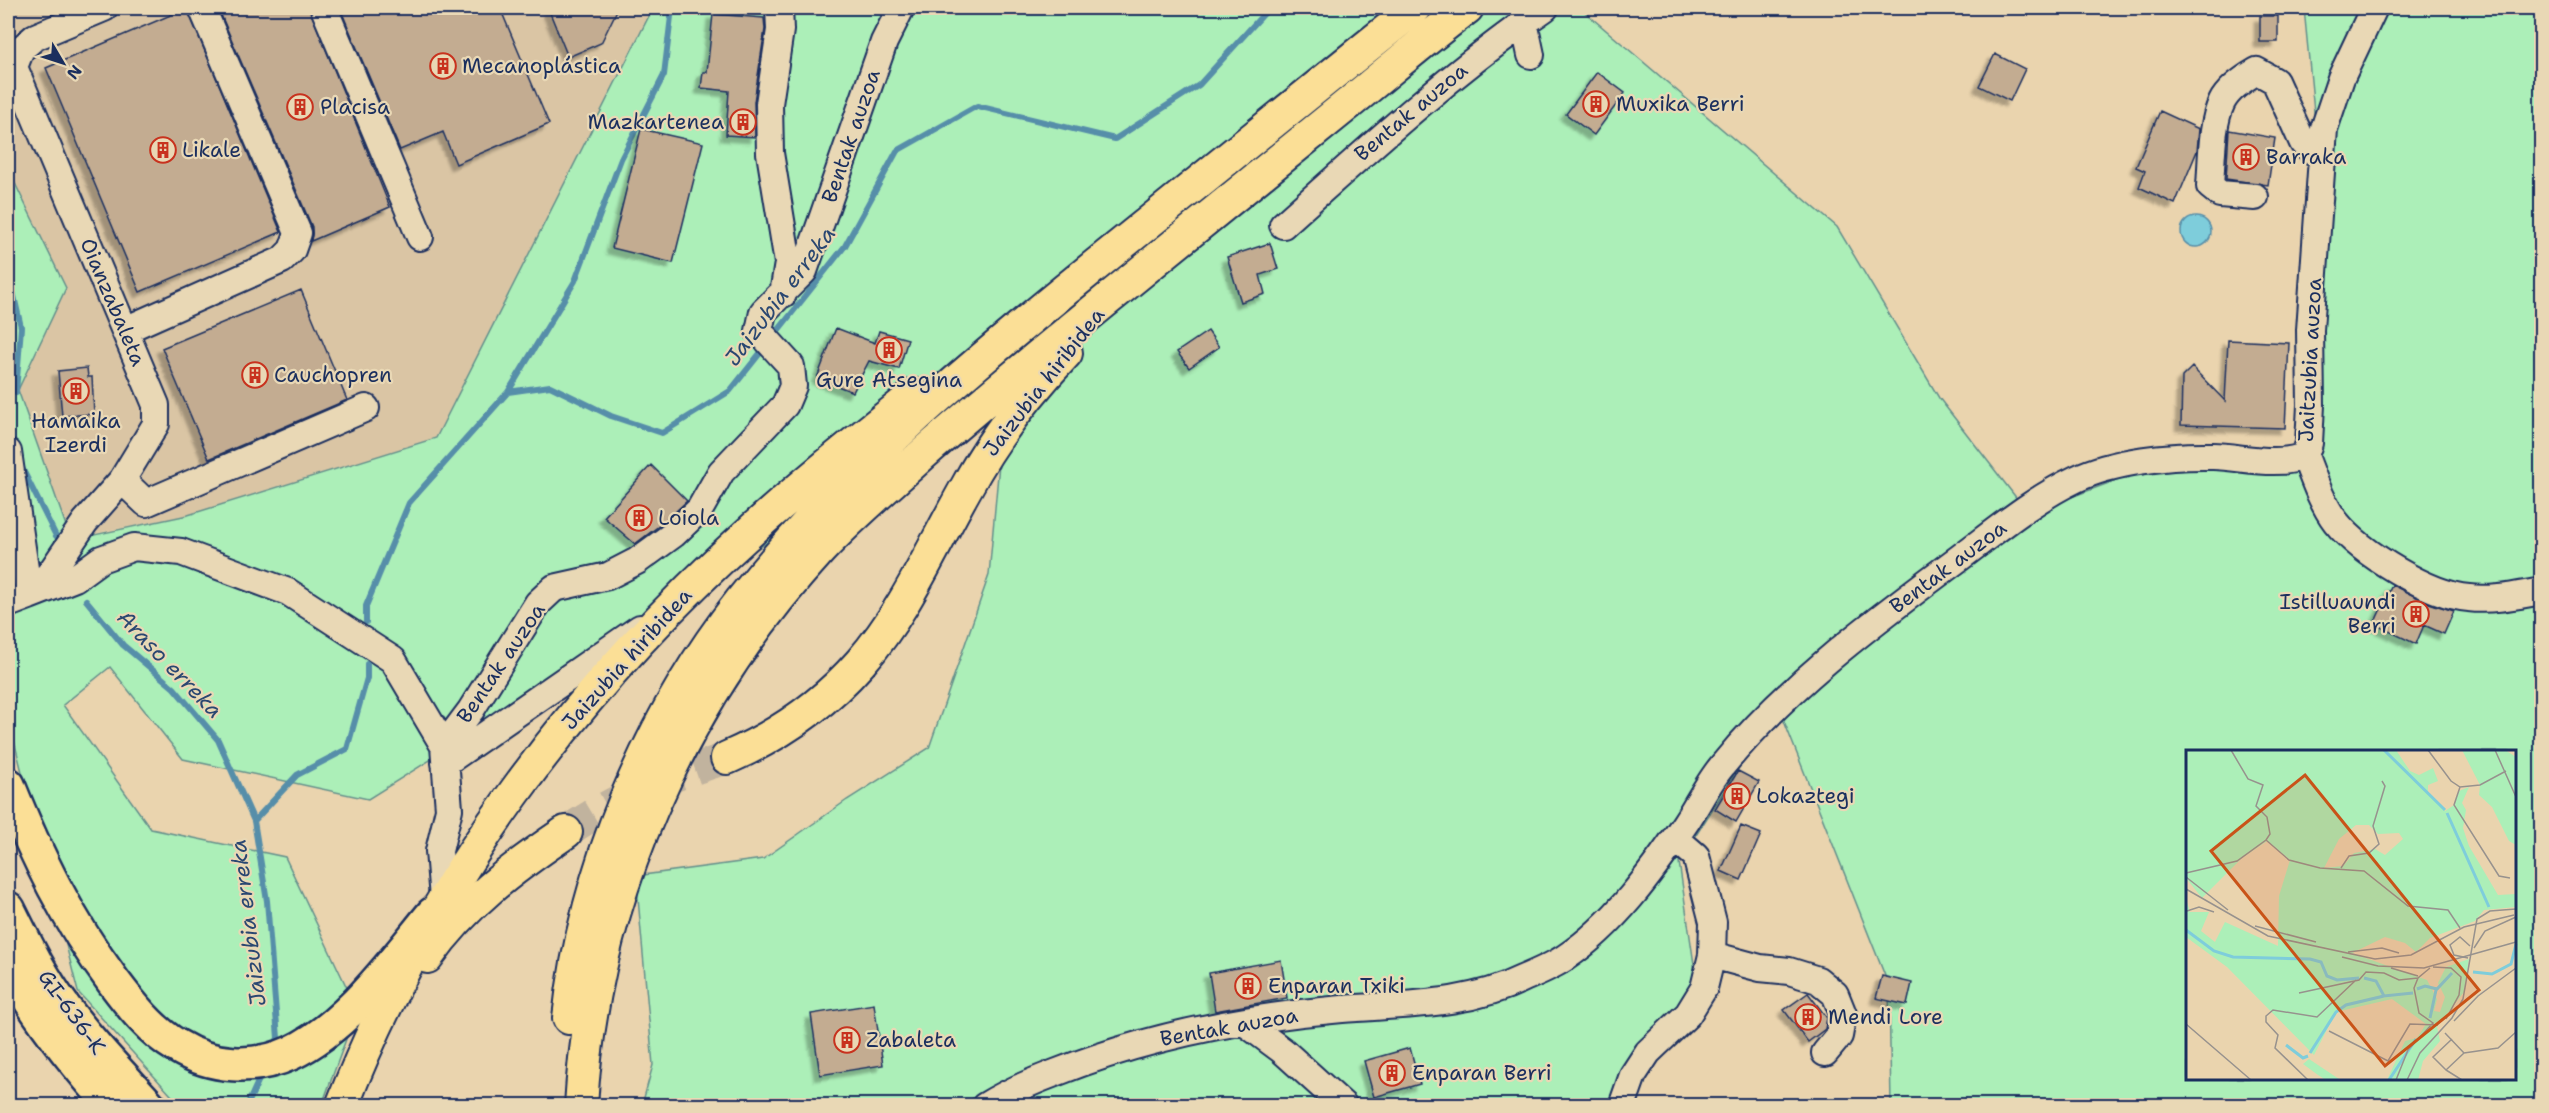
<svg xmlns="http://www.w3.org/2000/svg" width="2549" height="1113" font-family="'Shantell Sans',sans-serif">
  <defs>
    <filter id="shadow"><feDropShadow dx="-5.5" dy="5.5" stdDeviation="1.5" flood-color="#0004"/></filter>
  </defs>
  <rect width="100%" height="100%" fill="#ead4ae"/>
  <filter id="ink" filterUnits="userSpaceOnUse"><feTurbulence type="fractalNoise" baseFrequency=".0167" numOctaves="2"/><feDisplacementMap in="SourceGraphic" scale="12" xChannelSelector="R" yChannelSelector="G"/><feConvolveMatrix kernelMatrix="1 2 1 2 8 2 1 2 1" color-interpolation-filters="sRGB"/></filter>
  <g filter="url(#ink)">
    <path fill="#dac5a4" d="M8,8H653L436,438L188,515L71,538L17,391L66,288L8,169Z"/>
    <path fill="#acefb8" stroke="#648f8b" stroke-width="1.5" fill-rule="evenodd" d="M653,8H1580L1837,227L1939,398L2028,513L2176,458L2301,456L2321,185L2304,8H2541V1105H1891L1889,986L1778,706L1679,862L1701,1012L1643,1068L1633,1105H642L653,1065L636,876L763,859L847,800L929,748L989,575L1004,408L663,602L502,715L368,799L183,759L110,667L63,705L151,829L285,857L357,1009L322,1105H180L78,992L8,717V169L66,288L18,390L71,540L188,515L436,438ZM2188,752H2514V1078H2188Z"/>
    <path fill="#7ecddb" stroke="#568ea9" stroke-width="1.5" d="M2181 232a15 15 0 1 1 30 0a15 15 0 1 1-30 0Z"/>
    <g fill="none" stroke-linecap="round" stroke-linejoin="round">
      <path stroke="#568ea9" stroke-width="6" d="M8,270L21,327L16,392
        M773,337L845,246L897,151L977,106L1115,139L1199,85L1269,8
        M508,392L575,281L621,159L664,75L672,8
        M21,466L56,536
        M86,600L123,645L174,688L218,740L254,821
        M366,622V606L409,503L508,392L550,386L611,416L662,433L730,391L765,347
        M274,1046L278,1038L267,901L254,821L297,775L347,749L367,678V664
        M247,1106L261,1075"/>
    </g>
    <path fill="#c3ac91" stroke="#1b2f5e" stroke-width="1.5" filter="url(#shadow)" d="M187,8L281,232L140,292L46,68Z
      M218,8H309L390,207L311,241L312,227Z
      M340,8H500L549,124L456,164L443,132L400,150Z
      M548,8H618L601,43L568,57Z
      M713,14L764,18L765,29L754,102L755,137L726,135L729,91L701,88L703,72H707Z
      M2260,16H2278V42H2260Z
      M1995,54L2025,69L2010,101L1979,86Z
      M1597,72L1625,93L1594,135L1566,114Z
      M2160,111L2199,129L2197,151L2175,204L2139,187L2145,171L2136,167Z
      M641,129L703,143L673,263L612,248Z
      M2229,130L2275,138L2268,185L2226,179Z
      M1270,243L1278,269L1260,275L1265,294L1241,302L1227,257Z
      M301,290L347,400L209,459L162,348Z
      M836,328L875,343L879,331L908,339L899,369L869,361L853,392L817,378Z
      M1208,331L1219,347L1189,368L1177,352Z
      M2228,340L2289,343L2285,428L2181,425L2182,377L2192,367L2225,401Z
      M87,368L88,377H92L94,414L62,416L58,371Z
      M651,465L687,501L664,522L635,544L604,517Z
      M2392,585L2429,603L2454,611L2444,634L2424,625L2416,644L2374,624Z
      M1738,771L1759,782L1736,822L1715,809Z
      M1741,826L1761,834L1741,880L1721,871Z
      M1281,960L1287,998L1215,1011L1209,973Z
      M1882,976L1912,983L1907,1005L1876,998Z
      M1808,993L1827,1018L1825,1029L1808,1042L1784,1010Z
      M874,1004L883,1065L820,1075L811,1014Z
      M1410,1048L1420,1084L1374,1097L1364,1061Z"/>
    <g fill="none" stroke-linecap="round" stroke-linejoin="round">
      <path stroke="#c1b39e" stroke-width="32" stroke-dasharray="32 16" stroke-linecap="butt" d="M566,832C620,795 665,778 727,758"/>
      <g stroke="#1b2f5e" stroke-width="30">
        <path id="minor" d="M324,8L420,237
          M779,8L780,30L769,104L770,153L788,263L783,294
          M2374,8L2341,78L2324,129L2310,330L2311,405L2309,443L2305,456C2313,477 2322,504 2336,522C2361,553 2429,595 2469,598C2493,601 2518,595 2542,591
          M1524,22L1531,55
          M2255,197L2220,194L2210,186C2212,161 2211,124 2222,102C2228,90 2245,78 2257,71L2275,81L2303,143L2323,159
          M1283,225C1368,149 1452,72 1545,8
          M125,330L282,260L292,250L298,233L202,8
          M8,452L29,596L75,578L101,559L134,547L181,552L288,592L393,660L444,746L449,809L439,851L443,899
          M122,480L146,503L366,408
          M8,604L29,596L51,572L85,522L122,480L156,424V405L14,67L21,49L35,37L104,8
          M444,746L471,710L538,603L554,588L608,576L637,561L674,534L700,509L721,472L785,405L793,386L791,366L759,331L763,312L804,271L884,42L901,8
          M445,763L640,628
          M1712,955L1760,968L1789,971L1818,980L1835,994L1843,1014L1839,1036L1825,1053
          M1244,1022L1283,1051L1344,1106
          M985,1106C1008,1092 1031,1082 1055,1073C1146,1037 1245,1017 1342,1009C1404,1004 1467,1006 1524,978C1538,972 1553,966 1566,957C1614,925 1652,872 1684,825C1697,806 1707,784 1722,766C1788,685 1871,624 1954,562C1993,533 2032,500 2076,479C2113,461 2171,455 2213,456C2244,457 2275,467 2305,456
          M1622,1106L1633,1075L1648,1052L1688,1014L1704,988L1712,955L1713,922L1696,856L1675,838"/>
      </g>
      <g stroke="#1b2f5e" stroke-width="36">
        <path id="major" d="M727,758C778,736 823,705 860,663C905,612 932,548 966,488C993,438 1027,394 1066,353
          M427,957C464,904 513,868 566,832
          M569,1018C585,869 649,718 741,601C843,471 979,359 1107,256C1210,173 1312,90 1415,8
          M342,1106C428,884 577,687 753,529C805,482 859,439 914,395
          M581,1106C593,898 680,703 820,550C852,516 888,486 922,455C992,393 1064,335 1136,276C1209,217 1281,158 1353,100C1391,69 1428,37 1467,8"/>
      </g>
      <g stroke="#1b2f5e" stroke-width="38">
        <path id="highway" d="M8,785C37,857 67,919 113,981C131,1005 151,1031 177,1046C211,1067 254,1070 291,1053C347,1027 394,961 433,914
          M8,909C24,941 40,975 62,1005C88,1041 119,1073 149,1106
          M8,963C36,1015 74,1062 113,1106"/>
      </g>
      <use href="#minor" stroke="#e9d8b5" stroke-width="26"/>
      <use href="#major" stroke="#fbdf96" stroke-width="32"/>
      <use href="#highway" stroke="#fbdf96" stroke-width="33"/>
    </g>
  </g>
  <defs>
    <g id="building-ring" transform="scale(1.35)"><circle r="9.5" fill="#e9d8b5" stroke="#c8321e" stroke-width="1.5"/><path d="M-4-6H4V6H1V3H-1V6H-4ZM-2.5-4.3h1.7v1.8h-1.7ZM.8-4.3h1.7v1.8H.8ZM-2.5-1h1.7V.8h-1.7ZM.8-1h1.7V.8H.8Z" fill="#c8321e"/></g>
  </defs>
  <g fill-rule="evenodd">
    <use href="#building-ring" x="443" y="66"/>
    <use href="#building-ring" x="1596" y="104"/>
    <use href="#building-ring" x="300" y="107"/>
    <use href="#building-ring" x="743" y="122"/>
    <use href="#building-ring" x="163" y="150"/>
    <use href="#building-ring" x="2246" y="157"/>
    <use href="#building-ring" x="889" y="350"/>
    <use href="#building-ring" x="255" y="375"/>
    <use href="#building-ring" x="76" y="391"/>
    <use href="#building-ring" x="639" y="518"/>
    <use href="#building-ring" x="2416" y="614"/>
    <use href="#building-ring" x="1737" y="796"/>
    <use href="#building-ring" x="1248" y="986"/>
    <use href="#building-ring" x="1808" y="1017"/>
    <use href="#building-ring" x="847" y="1040"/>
    <use href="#building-ring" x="1392" y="1073"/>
  </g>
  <g text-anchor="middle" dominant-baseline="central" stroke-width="4.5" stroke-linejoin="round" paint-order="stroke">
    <g font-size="21" fill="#1b2f5e" stroke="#e9d8b5" text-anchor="start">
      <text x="462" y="66">Mecanoplástica</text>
      <text x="1616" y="104">Muxika Berri</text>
      <text x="320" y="107">Placisa</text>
      <text x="724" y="122" text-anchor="end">Mazkartenea</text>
      <text x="182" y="150">Likale</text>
      <text x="2266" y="157">Barraka</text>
      <text x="274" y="375">Cauchopren</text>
      <text x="889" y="380" text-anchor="middle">Gure Atsegina</text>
      <text x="76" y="421" text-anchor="middle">Hamaika<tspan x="76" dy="24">Izerdi</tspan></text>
      <text x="658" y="518">Loiola</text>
      <text x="2396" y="602" text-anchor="end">Istilluaundi<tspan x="2396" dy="24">Berri</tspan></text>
      <text x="1756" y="796">Lokaztegi</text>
      <text x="1268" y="986">Enparan Txiki</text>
      <text x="1828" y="1017">Mendi Lore</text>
      <text x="866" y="1040">Zabaleta</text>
      <text x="1412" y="1073">Enparan Berri</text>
    </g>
    <g font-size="21" fill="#1b2f5e" stroke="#e9d8b5">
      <text transform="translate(1411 112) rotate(-40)">Bentak auzoa</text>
      <text transform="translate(851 136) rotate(-71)">Bentak auzoa</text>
      <text transform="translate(113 302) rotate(67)">Oianzabaleta</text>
      <text transform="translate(2310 360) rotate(-87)">Jaitzubia auzoa</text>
      <text transform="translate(1044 382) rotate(-52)">Jaizubia hiribidea</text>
      <text transform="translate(1948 567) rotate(-37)">Bentak auzoa</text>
      <text transform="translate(627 659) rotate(-48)">Jaizubia hiribidea</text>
      <text transform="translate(501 663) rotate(-56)">Bentak auzoa</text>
      <text transform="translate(72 1012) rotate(54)">GI-636-K</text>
      <text transform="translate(1229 1027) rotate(-10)">Bentak auzoa</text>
    </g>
    <g font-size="22" font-style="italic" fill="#2a4771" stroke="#e9d8b5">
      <text transform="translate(780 296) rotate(-53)">Jaizubia erreka</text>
      <text transform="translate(170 664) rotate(46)">Araso erreka</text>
      <text transform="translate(248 923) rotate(-97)">Jaizubia erreka</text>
    </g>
  </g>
  <g transform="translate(2186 750)">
    <rect width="330" height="330" fill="#ead4ae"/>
    <path d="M0,0H210L224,21L233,25L247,18L252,31L242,35V42L259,61L268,55L273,41L283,37L276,53L280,60L277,78L283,96L312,145L330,144V157L298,160L289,171L244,188L230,202L219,193L199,187L166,203L241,230L251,249L248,261L254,262L259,247L252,233L260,217L283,209L278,242L251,277L254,291L237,311L232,330H201L219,291L231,288L240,274L206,249L150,262L128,305L41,217L0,187V149L4,162H23L15,181L29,192L39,172L92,196L93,146L104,110L81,91L56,108L16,148L0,128ZM170,75H183L192,84L213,83L217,89L199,105L189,99L168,103L157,116L138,118L153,89ZM276,0H319L330,7V95L323,91L306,57L293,45L294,35ZM123,309L150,327L155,330H140L132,325L117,314Z" fill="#acefb8" fill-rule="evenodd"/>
    <path fill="none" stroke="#7ecddb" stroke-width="3" d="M198,0L259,60M261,63L303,157M0,180L28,201L47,207L124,209L135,212L141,226L151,230L173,228M287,222L306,224L325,214L330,194M178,228L190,231L198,246L227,243M231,239L239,236L251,239L266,223M244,268L250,240M100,295L117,308L122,306M124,303L150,262L160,255L198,246M203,330L230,289"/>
    <path fill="none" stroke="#97928e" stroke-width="1.5" d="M242,0L265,31L274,37L294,35L320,21M309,0L330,47M274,37L268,55L313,126L324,128M80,90L103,110L134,118L178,121L222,156L262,160L274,178M155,118L163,106L183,103L193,94L187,76L199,36L196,31M0,123L51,111L80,90L84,84L81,67L70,56L77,35L62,29L45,0M0,127L42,160M0,139L82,186L189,209L225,205L278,177L328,165M1,161L13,157L28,162M69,176L130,192M288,198L299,181L330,167M162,202L196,198L213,203M156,207L192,216L238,218L330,192M282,208L268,205L264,195L274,187L284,196M247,217L265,218L275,227L273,245L260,269M205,218L232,226M113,243L173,230L180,222L198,223L213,230L232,228M268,271L292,246L330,218M0,274L65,330M143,281L202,311L224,274L252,275M259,283L278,303M266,289L247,307L260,320L278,303M278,303L312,298L330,282M260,320L276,330M122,330L89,298L92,285L80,272V266L87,260L131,267L170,230M210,330L222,300L247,273L233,263L228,238L232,228L244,218M221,330L234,303L266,268L277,249L291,169L304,161L330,159"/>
    <path fill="#c95318" fill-opacity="0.15" stroke="#c95318" stroke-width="3" d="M119,25L293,240L199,316L25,101Z"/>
    <rect width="330" height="330" fill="none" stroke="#1b2f5e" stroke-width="3"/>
  </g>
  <rect width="2549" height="1113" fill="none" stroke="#e9d8b5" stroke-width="30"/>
  <rect x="15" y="15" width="2519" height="1083" fill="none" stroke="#1b2f5e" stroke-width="2" filter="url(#ink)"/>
  <g transform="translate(63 63) rotate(129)" stroke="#e9d8b5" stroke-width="4.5" paint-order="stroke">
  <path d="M0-4.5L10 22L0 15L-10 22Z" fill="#1b2f5e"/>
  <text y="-9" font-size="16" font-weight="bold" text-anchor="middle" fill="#1b2f5e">N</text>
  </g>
</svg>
